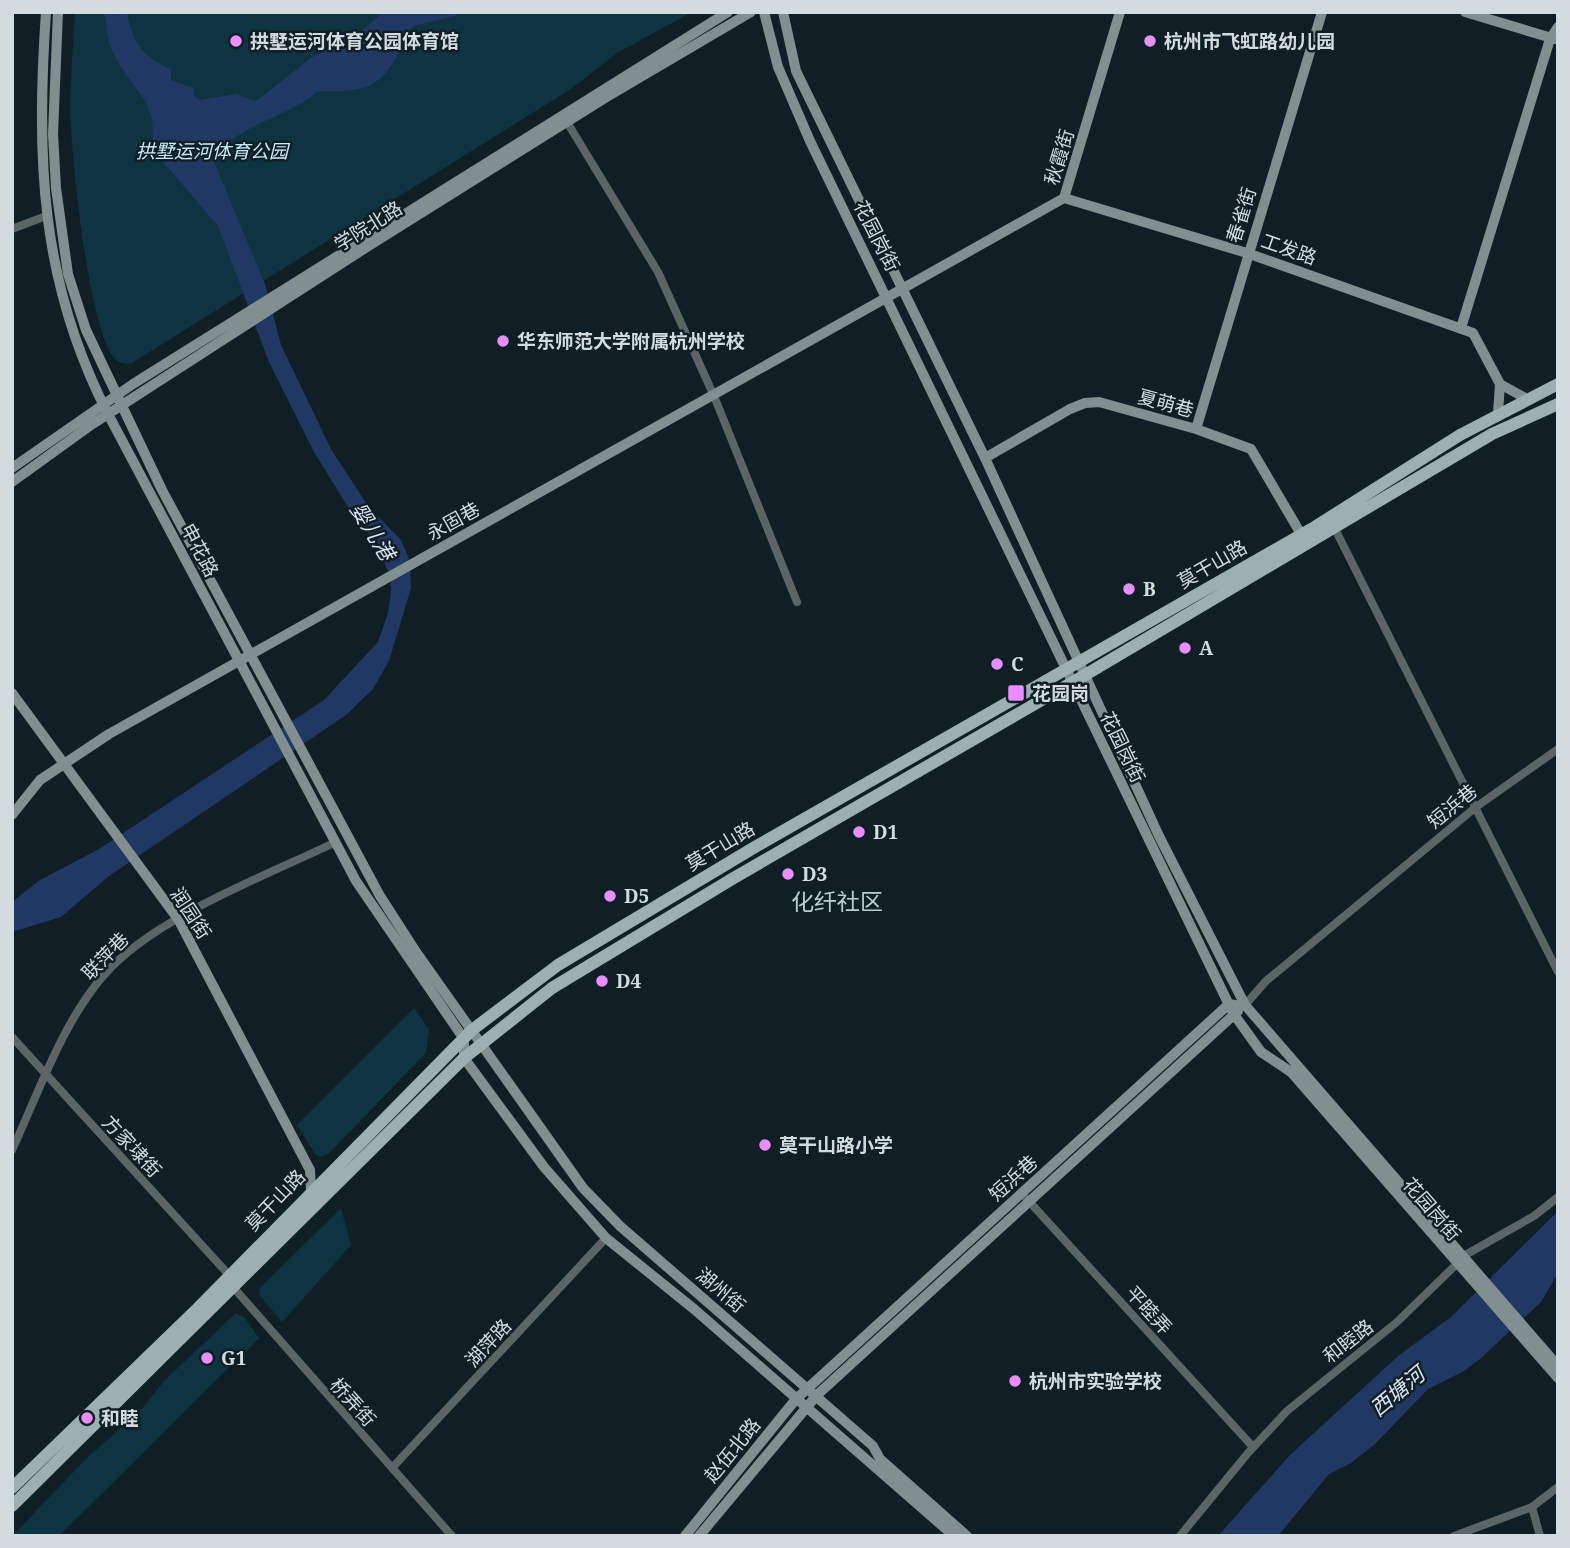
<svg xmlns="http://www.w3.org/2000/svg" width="1570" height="1548" font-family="'Noto Serif','Noto Sans SC',serif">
  <rect width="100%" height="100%" fill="#101f25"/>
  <path fill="#0d3440" d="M75,12H692L617,53L571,89L132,363C127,364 121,364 116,360C88,333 70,147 70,103C71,73 73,43 75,12Z
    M414,1008L429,1029L426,1053L328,1154L321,1157L316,1155L297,1125Z
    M341,1208L351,1245L282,1322L260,1296L259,1289Z
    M236,1313L245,1318L259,1338L59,1536H12L87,1458L140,1411L165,1380Z"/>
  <path fill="#203863" d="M104,12H127C133,44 143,57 171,69V80L193,88L194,96L200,100L236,94L256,101L311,58L329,48L344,45L384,12H458L455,16L413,26C407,33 405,42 400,50C381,91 360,92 318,91C291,117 227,127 214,162L265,284L281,345L331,449L368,506L401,540L410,561L411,588L389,661L373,689L346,715L109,876L61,917L12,932V902L40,880L99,849L324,700L378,642L388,613L391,592L390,576L376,543L348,507L314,452L269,362L218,226L163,162L153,141L152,118L145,101L120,66L109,44Z
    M1558,1211V1273L1541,1302L1480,1359L1464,1371L1428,1389L1375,1444L1351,1463L1329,1474L1278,1536H1218L1290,1455L1398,1356L1451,1317Z"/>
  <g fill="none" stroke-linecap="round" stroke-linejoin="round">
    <path stroke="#5c6566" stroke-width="8" d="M567,122L658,272L714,396L797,602
      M12,229L46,216
      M1334,527L1558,972
      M1245,1005L1266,981L1476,807L1558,749
      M12,1037L229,1275
      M12,1150C39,1092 62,1023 104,975C153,918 267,875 336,842
      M1026,1198L1253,1447
      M233,1287L452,1536
      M392,1468L606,1238
      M1532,1507L1540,1536
      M1180,1536L1248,1453L1287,1411L1397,1322L1467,1254L1534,1216L1558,1197
      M1454,1536L1532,1507L1558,1487"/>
    <path stroke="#818f90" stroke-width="10" d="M46,12C36,158 40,282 108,414L356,881L464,1039V1058L544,1167L606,1238L694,1309L954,1536
      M58,12L53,134L56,188L68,274L86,330L162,490L380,896L416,952L583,1188L620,1226L873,1446L880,1459L967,1536
      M764,12L778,67L810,141L1233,1013L1261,1052L1291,1072L1558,1378
      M783,12L796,71L985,458L1159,836L1245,1005L1558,1366
      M1465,12L1555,39
      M1064,198L1247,253L1473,333L1500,384L1498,413
      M1461,328L1550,39L1558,27
      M1500,384L1527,399
      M1196,429L1322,12
      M985,458L1070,409L1085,403L1099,402L1196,429L1251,449L1301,534
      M12,468L133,384L728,12
      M12,482L91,425L370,245L605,98L751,12
      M12,693L178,919L310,1170L311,1190
      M12,815L40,780L109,734L1064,198L1120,12
      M685,1536L796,1399L1229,1004L1235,1005
      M699,1536L817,1395L1238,1011"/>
    <path stroke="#9dafb0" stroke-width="12" d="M12,1488L198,1308L472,1030L558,965L755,847L1313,528L1460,435L1558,384
      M12,1506L464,1058L552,988L732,879L1085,675L1492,434L1558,404"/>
  </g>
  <g fill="#e88eff" stroke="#101f25" stroke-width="2.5">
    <circle cx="236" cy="41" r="7"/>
    <circle cx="1150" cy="41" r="7"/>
    <circle cx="503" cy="341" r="7"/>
    <circle cx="1129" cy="589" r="7"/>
    <circle cx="1185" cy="648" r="7"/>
    <circle cx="997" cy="664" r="7"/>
    <rect x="1007" y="684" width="18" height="18" rx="3.5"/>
    <circle cx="859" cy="832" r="7"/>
    <circle cx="788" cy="874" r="7"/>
    <circle cx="610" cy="896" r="7"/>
    <circle cx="602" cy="981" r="7"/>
    <circle cx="765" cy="1145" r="7"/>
    <circle cx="207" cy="1358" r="7"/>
    <circle cx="1015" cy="1381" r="7"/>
    <circle cx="87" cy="1418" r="7"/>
  </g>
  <g text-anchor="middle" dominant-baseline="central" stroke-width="5" stroke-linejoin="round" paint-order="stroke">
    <g font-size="19" font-weight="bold" fill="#d2dcdf" stroke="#101f25" text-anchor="start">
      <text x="250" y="41">拱墅运河体育公园体育馆</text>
      <text x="1164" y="41">杭州市飞虹路幼儿园</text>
      <text x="517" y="341">华东师范大学附属杭州学校</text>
      <text x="1143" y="589">B</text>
      <text x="1199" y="648">A</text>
      <text x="1011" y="664">C</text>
      <text x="1032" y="693">花园岗</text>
      <text x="873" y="832">D1</text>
      <text x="802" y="874">D3</text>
      <text x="624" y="896">D5</text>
      <text x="616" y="981">D4</text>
      <text x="779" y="1145">莫干山路小学</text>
      <text x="221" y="1358">G1</text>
      <text x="1029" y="1381">杭州市实验学校</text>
      <text x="101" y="1418">和睦</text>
    </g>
    <g font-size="19" font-style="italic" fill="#c5ebf9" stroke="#101f25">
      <text x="212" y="151">拱墅运河体育公园</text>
    </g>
    <g font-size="19" fill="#d2dcdf" stroke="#101f25">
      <text transform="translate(1059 157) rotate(-73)">秋霞街</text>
      <text transform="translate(1241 215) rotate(-73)">春雀街</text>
      <text transform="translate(368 226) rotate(-32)">学院北路</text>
      <text transform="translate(877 236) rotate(63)">花园岗街</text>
      <text transform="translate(1289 249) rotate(19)">工发路</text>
      <text transform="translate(1166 403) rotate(15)">夏萌巷</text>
      <text transform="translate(453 521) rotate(-29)">永固巷</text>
      <text transform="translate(200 550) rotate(62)">申花路</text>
      <text transform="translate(1212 564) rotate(-30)">莫干山路</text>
      <text transform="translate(1123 747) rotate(64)">花园岗街</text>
      <text transform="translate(1452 806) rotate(-39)">短浜巷</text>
      <text transform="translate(720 846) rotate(-31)">莫干山路</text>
      <text transform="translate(191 913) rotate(57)">润园街</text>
      <text transform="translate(105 956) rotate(-46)">联萍巷</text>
      <text transform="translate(132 1146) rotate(47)">方家埭街</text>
      <text transform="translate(1013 1178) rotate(-42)">短浜巷</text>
      <text transform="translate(275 1200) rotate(-46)">莫干山路</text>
      <text transform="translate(1432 1209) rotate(49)">花园岗街</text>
      <text transform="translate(721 1290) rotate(40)">湖州街</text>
      <text transform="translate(1149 1310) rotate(48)">平睦弄</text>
      <text transform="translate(1348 1341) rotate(-38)">和睦路</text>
      <text transform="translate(488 1343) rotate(-47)">湖萍路</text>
      <text transform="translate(353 1402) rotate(48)">桥弄街</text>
      <text transform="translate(732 1450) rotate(-51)">赵伍北路</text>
    </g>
    <g font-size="21" font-style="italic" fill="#dce5f3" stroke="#101f25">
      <text transform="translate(373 531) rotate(58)">婴儿港</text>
      <text transform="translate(1397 1391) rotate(-40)">西塘河</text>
    </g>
    <g font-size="23" fill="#b9cdd4" stroke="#101f25">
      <text x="837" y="901">化纤社区</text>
    </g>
  </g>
  <rect width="1570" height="1548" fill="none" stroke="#d2dcdf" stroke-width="28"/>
</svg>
